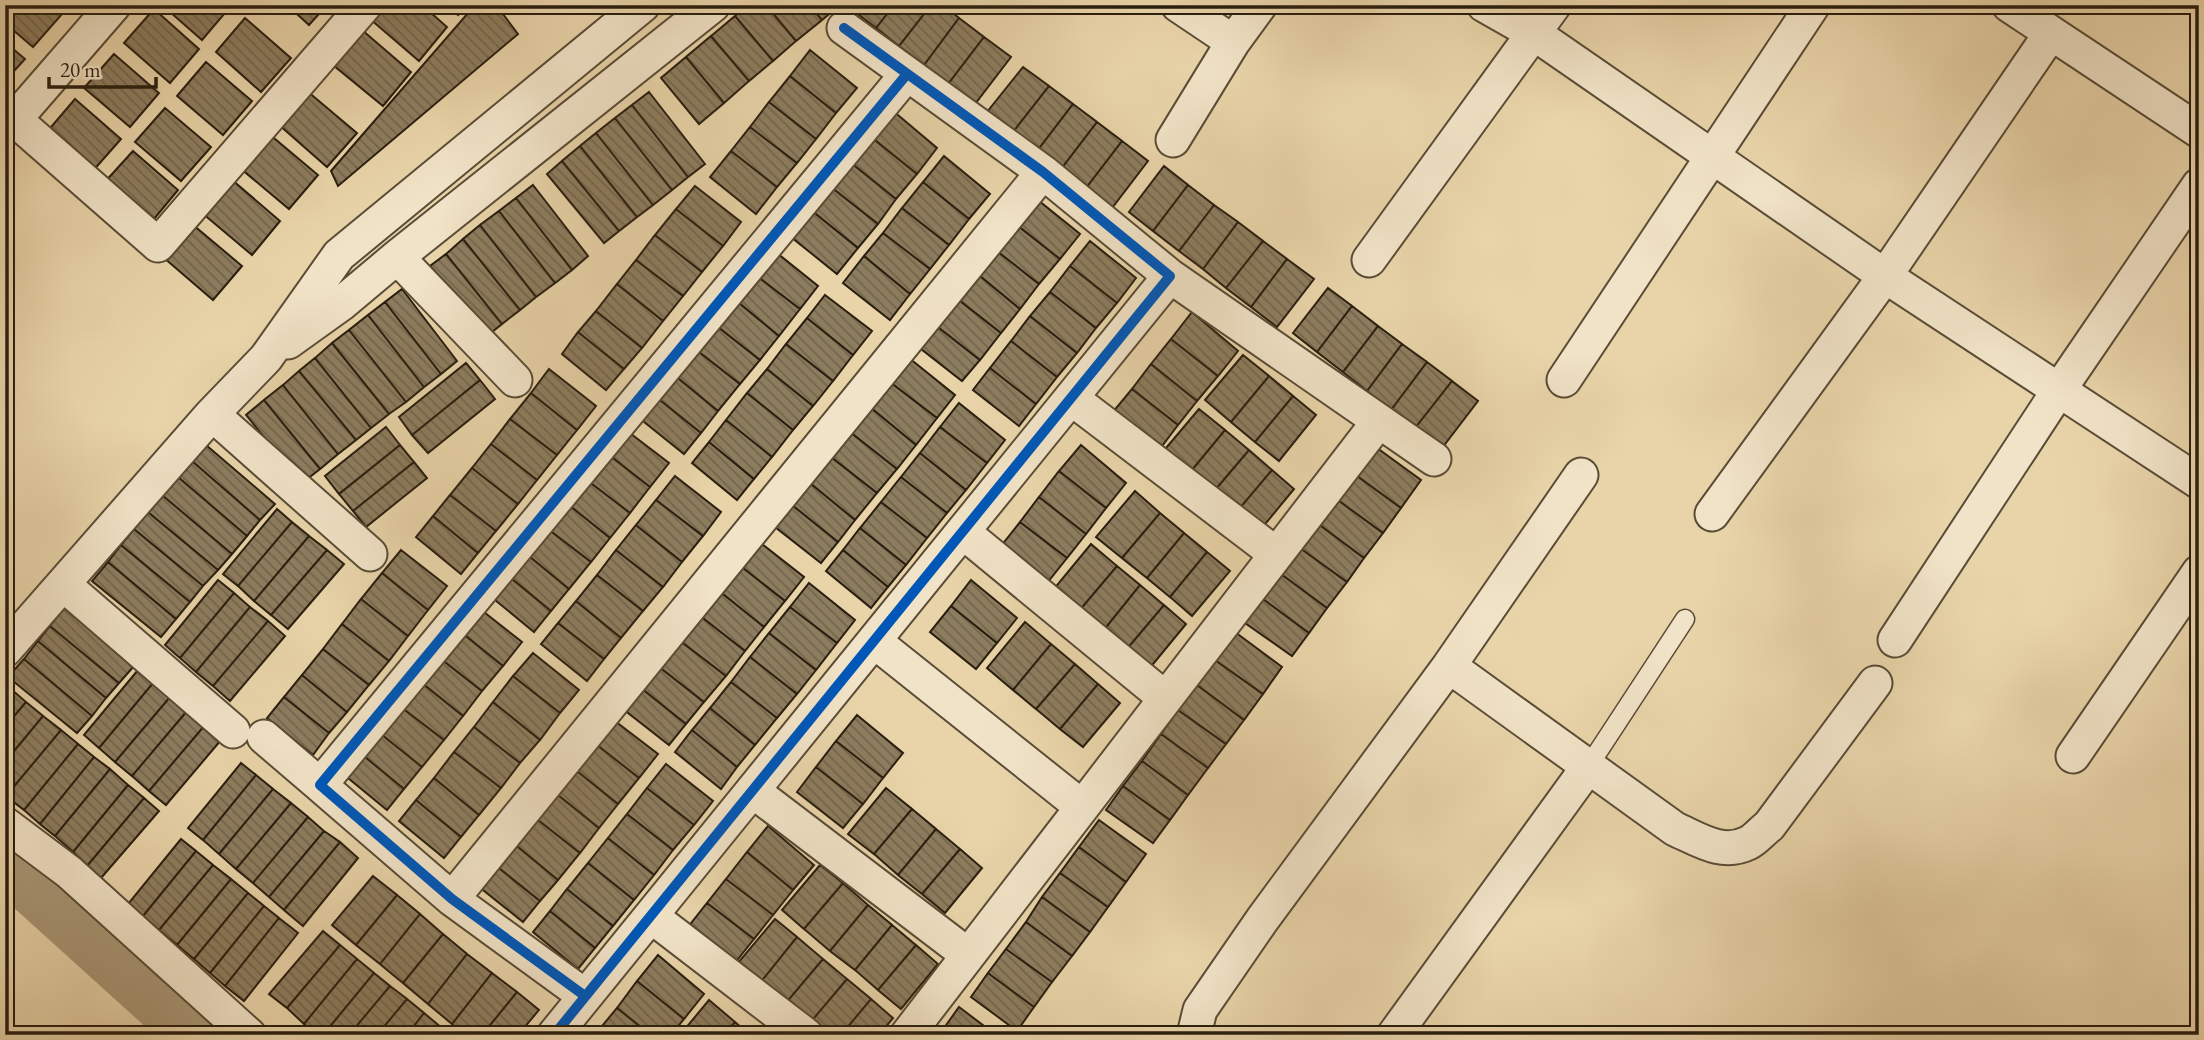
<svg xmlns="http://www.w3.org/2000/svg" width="2204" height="1040" font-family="'EB Garamond',serif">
  <defs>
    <pattern id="building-back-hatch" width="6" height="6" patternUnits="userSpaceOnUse" patternTransform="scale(1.75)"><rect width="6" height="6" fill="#8d7d5f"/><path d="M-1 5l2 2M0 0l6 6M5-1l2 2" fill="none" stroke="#73664d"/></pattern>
  </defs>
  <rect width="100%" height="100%" fill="#e9d4a9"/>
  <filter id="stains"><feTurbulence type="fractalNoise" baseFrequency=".00286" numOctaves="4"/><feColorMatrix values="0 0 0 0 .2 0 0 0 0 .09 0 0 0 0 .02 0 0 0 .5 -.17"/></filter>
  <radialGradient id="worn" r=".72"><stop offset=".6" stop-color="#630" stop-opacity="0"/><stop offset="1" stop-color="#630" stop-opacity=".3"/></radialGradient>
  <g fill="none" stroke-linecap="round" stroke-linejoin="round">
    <path stroke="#a89675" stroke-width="65" d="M5,856L203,1035"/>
  </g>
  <path fill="url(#building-back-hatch)" stroke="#291e0f" stroke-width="2" d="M5,5H53L63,13L33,47L5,23Z
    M162,5H231V6L202,40Z
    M287,5H327L309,25Z
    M382,5H422L447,27L419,61L370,19Z
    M446,5H466L458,15Z
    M475,5H496L518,34L338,186L331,171Z
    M747,5H766L796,41L773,61L735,16Z
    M766,5H809L822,20L796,41Z
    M809,5H840L822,20Z
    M852,5H894L876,28L850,8Z
    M894,5H931L899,46L876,28Z
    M931,5H943L959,18L924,65L899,46Z
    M154,9L199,49L170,83L124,43Z
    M735,16L773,61L749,81L711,36Z
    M245,18L291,58L261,92L216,52Z
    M959,18L984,37L948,84L924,65Z
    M362,30L411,72L383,106L333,65Z
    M711,36L749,81L724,103L686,57Z
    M984,37L1011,57L975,104L948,84Z
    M5,42L25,59L5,81Z
    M810,50L857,88L836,113L790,76Z
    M114,54L159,93L130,127L84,88Z
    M686,57L724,103L699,124L661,78Z
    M206,62L252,101L223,135L177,96Z
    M1023,67L1049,86L1013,132L987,112Z
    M790,76L836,113L816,139L769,102Z
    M1049,86L1073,104L1037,151L1013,132Z
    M307,91L357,133L327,167L279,125Z
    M649,92L705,164L688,177L632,105Z
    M75,99L121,139L91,173L46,133Z
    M769,102L816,139L797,163L750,127Z
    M1073,104L1097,122L1061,169L1037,151Z
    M632,105L688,177L672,190L615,118Z
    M165,108L211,147L181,181L135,142Z
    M892,110L937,148L917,174L870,136Z
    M615,118L672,190L653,205L596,133Z
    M1097,122L1122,141L1086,188L1061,169Z
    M750,127L797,163L777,187L731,151Z
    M268,133L318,175L289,209L240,168Z
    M596,133L653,205L637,217L580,146Z
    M870,136L917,174L896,199L850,162Z
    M1122,141L1148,161L1112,208L1086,188Z
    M580,146L637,217L619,231L562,161Z
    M133,151L178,190L149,225L103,184Z
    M731,151L777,187L756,214L710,177Z
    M944,156L990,194L969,219L923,182Z
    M562,161L619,231L604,243L547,174Z
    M850,162L896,199L878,224L831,187Z
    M1164,166L1188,185L1153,231L1129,212Z
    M231,179L280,221L252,255L202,213Z
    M923,182L969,219L949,245L902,208Z
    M533,185L588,256L572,270L516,198Z
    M1188,185L1214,205L1179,251L1153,231Z
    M695,186L741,222L723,246L676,209Z
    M831,187L878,224L858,248L811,210Z
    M1033,196L1080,234L1060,259L1013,222Z
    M516,198L572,270L555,283L499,211Z
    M1214,205L1238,222L1203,269L1179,251Z
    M902,208L949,245L930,269L883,233Z
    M676,209L723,246L702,272L655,235Z
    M811,210L858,248L837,274L791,237Z
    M499,211L555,283L536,297L480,225Z
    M1013,222L1060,259L1039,284L993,248Z
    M1238,222L1263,241L1226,288L1203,269Z
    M192,224L242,266L213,300L164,258Z
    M480,225L536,297L520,310L463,239Z
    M883,233L930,269L910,294L864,256Z
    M655,235L702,272L683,296L636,260Z
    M463,239L520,310L502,324L446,254Z
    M1090,241L1136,278L1117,303L1070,266Z
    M1263,241L1287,259L1251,307L1226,288Z
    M993,248L1039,284L1020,309L974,271Z
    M772,249L818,286L800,309L753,273Z
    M446,254L502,324L487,336L430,266Z
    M864,256L910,294L890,320L843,283Z
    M1287,259L1314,279L1277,327L1251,307Z
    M636,260L683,296L663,321L617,284Z
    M1070,266L1117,303L1096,328L1050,292Z
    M974,271L1020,309L1001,333L955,297Z
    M753,273L800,309L779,336L733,298Z
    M617,284L663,321L642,348L596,311Z
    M1328,288L1352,306L1317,352L1293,333Z
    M402,289L457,361L441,374L385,302Z
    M1050,292L1096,328L1077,353L1030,316Z
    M825,295L872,331L853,355L807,318Z
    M955,297L1001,333L980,360L934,324Z
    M733,298L779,336L760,360L713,323Z
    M385,302L441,374L424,387L368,315Z
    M1352,306L1378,326L1343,372L1317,352Z
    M596,311L642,348L624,369L578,332Z
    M1192,312L1238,351L1218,376L1171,339Z
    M368,315L424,387L406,402L349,330Z
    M1030,316L1077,353L1057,377L1011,341Z
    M807,318L853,355L833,381L786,344Z
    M713,323L760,360L740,384L694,348Z
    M934,324L980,360L962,381L916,345Z
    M1378,326L1402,344L1367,391L1343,372Z
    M349,330L406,402L389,414L332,343Z
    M578,332L624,369L606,390L562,354Z
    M1171,339L1218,376L1197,401L1151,364Z
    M1011,341L1057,377L1036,404L990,368Z
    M332,343L389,414L371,428L315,358Z
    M786,344L833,381L813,406L767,369Z
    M1402,344L1427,362L1391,410L1367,391Z
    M694,348L740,384L718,411L673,374Z
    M1243,355L1269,376L1231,422L1205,400Z
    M315,358L371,428L356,440L299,371Z
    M909,358L955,395L937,418L890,382Z
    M1427,362L1452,381L1415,428L1391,410Z
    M466,363L480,380L412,435L399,417Z
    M1151,364L1197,401L1178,425L1132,389Z
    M990,368L1036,404L1019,426L973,390Z
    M549,369L596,406L577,430L531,393Z
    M767,369L813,406L793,430L747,393Z
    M299,371L356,440L338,454L283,385Z
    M673,374L718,411L701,433L655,396Z
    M1269,376L1293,396L1255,442L1231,422Z
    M480,380L495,399L428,453L412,435Z
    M1452,381L1478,401L1442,448L1415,428Z
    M890,382L937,418L916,445L870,407Z
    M283,385L338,454L320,469L264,400Z
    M1132,389L1178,425L1159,450L1112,413Z
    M531,393L577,430L557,455L510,419Z
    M747,393L793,430L772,457L726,420Z
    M655,396L701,433L684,454L638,417Z
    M1293,396L1316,415L1279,461L1255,442Z
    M264,400L320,469L302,483L246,415Z
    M959,403L1005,440L987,463L940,427Z
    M870,407L916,445L897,469L850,432Z
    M1199,409L1225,430L1187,476L1161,454Z
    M510,419L557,455L537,480L491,444Z
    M726,420L772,457L754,479L709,442Z
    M386,427L400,445L339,494L325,476Z
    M622,427L669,463L650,487L604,451Z
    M940,427L987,463L966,490L920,453Z
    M1225,430L1249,450L1210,496L1187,476Z
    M850,432L897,469L877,493L831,457Z
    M709,442L754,479L737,500L692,463Z
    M491,444L537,480L518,504L472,468Z
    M206,445L275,504L260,520L192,461Z
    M400,445L414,462L353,511L339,494Z
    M1081,445L1126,483L1106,508L1059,471Z
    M1373,445L1421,480L1401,508L1353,473Z
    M1249,450L1272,470L1234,515L1210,496Z
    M604,451L650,487L630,513L583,477Z
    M920,453L966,490L947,513L901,477Z
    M831,457L877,493L855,520L810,483Z
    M192,461L260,520L247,536L178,477Z
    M414,462L427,478L366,527L353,511Z
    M472,468L518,504L496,531L450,495Z
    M1272,470L1294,489L1257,534L1234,515Z
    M1059,471L1106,508L1086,534L1039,497Z
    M1353,473L1401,508L1383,533L1335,498Z
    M675,476L721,512L703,536L656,500Z
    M178,477L247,536L232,554L162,495Z
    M583,477L630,513L610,538L564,501Z
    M901,477L947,513L927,538L881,502Z
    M810,483L855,520L838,542L792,505Z
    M1135,491L1160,513L1122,558L1096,537Z
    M162,495L232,554L218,570L148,512Z
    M450,495L496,531L478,553L433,516Z
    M1039,497L1086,534L1067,558L1020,522Z
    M1335,498L1383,533L1364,558L1317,523Z
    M656,500L703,536L682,562L636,525Z
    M564,501L610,538L591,562L544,526Z
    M881,502L927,538L906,565L860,528Z
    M792,505L838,542L821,563L775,527Z
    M277,509L292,522L238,586L223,574Z
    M148,512L218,570L203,586L134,529Z
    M1160,513L1184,533L1147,578L1122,558Z
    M433,516L478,553L461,574L416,537Z
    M292,522L309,536L254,601L238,586Z
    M1020,522L1067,558L1047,583L1001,546Z
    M1317,523L1364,558L1347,582L1300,548Z
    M636,525L682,562L663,587L616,550Z
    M544,526L591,562L569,589L524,552Z
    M860,528L906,565L888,587L843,550Z
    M134,529L203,586L190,602L121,545Z
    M1184,533L1207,552L1170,597L1147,578Z
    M309,536L327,550L271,615L254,601Z
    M757,540L804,577L785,601L738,564Z
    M1091,544L1117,566L1079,611L1053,590Z
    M121,545L190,602L176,619L108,562Z
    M1300,548L1347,582L1327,608L1281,574Z
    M327,550L344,564L288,629L271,615Z
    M401,550L447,586L428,610L382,573Z
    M616,550L663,587L643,611L597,575Z
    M843,550L888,587L871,608L826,571Z
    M524,552L569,589L551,611L506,574Z
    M1207,552L1230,571L1192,616L1170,597Z
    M108,562L176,619L161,637L92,581Z
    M738,564L785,601L764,627L718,590Z
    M1117,566L1140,585L1103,631L1079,611Z
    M382,573L428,610L408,636L361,599Z
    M506,574L551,611L534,632L489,595Z
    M1281,574L1327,608L1309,633L1263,599Z
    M597,575L643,611L621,638L576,601Z
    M218,580L234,593L180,658L165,645Z
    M971,580L1017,618L997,643L951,606Z
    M809,583L855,620L837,643L790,607Z
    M1140,585L1164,605L1126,650L1103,631Z
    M718,590L764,627L745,651L699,615Z
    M234,593L250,607L196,672L180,658Z
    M361,599L408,636L389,661L342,624Z
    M1263,599L1309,633L1292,656L1245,623Z
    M576,601L621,638L604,659L558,623Z
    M475,605L522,642L503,666L456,628Z
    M1164,605L1186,624L1149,669L1126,650Z
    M951,606L997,643L976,669L930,632Z
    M250,607L268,621L213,686L196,672Z
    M790,607L837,643L816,670L769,633Z
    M64,608L134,666L119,683L50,626Z
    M699,615L745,651L726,676L679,640Z
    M268,621L285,636L230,701L213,686Z
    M1025,622L1051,644L1013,690L987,668Z
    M558,623L604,659L587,681L541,644Z
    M342,624L389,661L369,685L323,649Z
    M50,626L119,683L106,698L38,641Z
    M456,628L503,666L482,691L436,655Z
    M1235,632L1282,667L1263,694L1215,660Z
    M769,633L816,670L797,694L750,657Z
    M679,640L726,676L704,702L658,666Z
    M38,641L106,698L92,716L24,659Z
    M1051,644L1075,664L1036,709L1013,690Z
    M323,649L369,685L347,712L302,675Z
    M533,653L579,690L560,713L513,676Z
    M436,655L482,691L463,716L417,679Z
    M750,657L797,694L777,718L731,682Z
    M24,659L92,716L77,733L8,677Z
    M1215,660L1263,694L1244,720L1197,685Z
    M1075,664L1098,684L1060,729L1036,709Z
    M658,666L704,702L686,724L641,688Z
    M138,670L153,683L99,748L84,735Z
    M302,675L347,712L329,733L284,697Z
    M513,676L560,713L540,740L493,702Z
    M417,679L463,716L444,740L397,704Z
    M731,682L777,718L755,745L710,708Z
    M153,683L170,697L115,762L99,748Z
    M1098,684L1120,703L1083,747L1060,729Z
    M1197,685L1244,720L1226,744L1178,710Z
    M641,688L686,724L669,745L623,709Z
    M11,689L26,702L5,727V696Z
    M170,697L187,711L132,776L115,762Z
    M284,697L329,733L313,755L267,718Z
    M26,702L43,716L5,762V727Z
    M493,702L540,740L520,763L474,727Z
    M397,704L444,740L422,767L376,730Z
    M710,708L755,745L737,767L692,730Z
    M1178,710L1226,744L1208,768L1161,734Z
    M187,711L205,725L149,791L132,776Z
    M857,715L903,753L883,778L836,741Z
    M43,716L61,730L6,796L5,762Z
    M611,718L658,754L639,778L592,741Z
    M205,725L221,740L166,805L149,791Z
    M474,727L520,763L501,788L454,752Z
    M61,730L78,744L24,810L6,796Z
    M376,730L422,767L404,789L359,752Z
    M692,730L737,767L721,789L675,752Z
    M1161,734L1208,768L1188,795L1142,761Z
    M592,741L639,778L618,804L572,767Z
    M836,741L883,778L863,804L816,767Z
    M78,744L94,757L40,824L24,810Z
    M359,752L404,789L387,810L342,773Z
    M454,752L501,788L479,815L434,778Z
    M94,757L110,769L55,836L40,824Z
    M1142,761L1188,795L1170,820L1123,786Z
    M241,763L256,775L203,840L188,828Z
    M666,764L713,801L694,825L647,788Z
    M572,767L618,804L599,828L553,791Z
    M816,767L863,804L843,828L797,792Z
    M110,769L128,785L73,852L55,836Z
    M256,775L273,789L219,854L203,840Z
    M434,778L479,815L461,837L416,800Z
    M128,785L144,798L87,866L73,852Z
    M1123,786L1170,820L1153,843L1106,810Z
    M647,788L694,825L673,850L627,814Z
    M886,788L912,809L874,854L848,834Z
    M273,789L291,803L236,869L219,854Z
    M553,791L599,828L580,853L533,816Z
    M144,798L159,811L101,878L87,866Z
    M416,800L461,837L444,858L399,821Z
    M291,803L308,817L253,883L236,869Z
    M912,809L936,829L898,875L874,854Z
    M627,814L673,850L654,875L608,838Z
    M533,816L580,853L558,880L512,842Z
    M308,817L324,831L269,897L253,883Z
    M1099,820L1146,854L1126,882L1079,847Z
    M768,826L814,865L793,890L747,852Z
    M936,829L960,849L922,894L898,875Z
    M324,831L340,842L284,910L269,897Z
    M608,838L654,875L634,900L588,863Z
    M181,839L196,851L143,916L128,904Z
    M340,842L358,858L303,926L284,910Z
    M512,842L558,880L540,901L495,865Z
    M1079,847L1126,882L1108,907L1060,873Z
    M960,849L982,868L945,913L922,894Z
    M196,851L213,865L159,930L143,916Z
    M747,852L793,890L773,915L726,879Z
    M588,863L634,900L613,926L567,889Z
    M213,865L231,879L177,945L159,930Z
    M495,865L540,901L523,922L478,886Z
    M820,865L843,883L804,929L782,910Z
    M1060,873L1108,907L1090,932L1042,897Z
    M373,876L397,895L356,945L332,925Z
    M231,879L248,893L194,959L177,945Z
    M726,879L773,915L754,939L707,903Z
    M843,883L868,905L830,951L804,929Z
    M567,889L613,926L595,948L550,911Z
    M248,893L264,906L210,973L194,959Z
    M397,895L420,914L380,964L356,945Z
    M1042,897L1090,932L1072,956L1026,922Z
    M707,903L754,939L734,964L688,927Z
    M868,905L892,925L855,970L830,951Z
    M264,906L279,918L225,986L210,973Z
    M550,911L595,948L578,969L533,932Z
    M420,914L443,934L403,983L380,964Z
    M279,918L298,933L244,1001L225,986Z
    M775,919L797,937L760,983L737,964Z
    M1026,922L1072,956L1052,982L1006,949Z
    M892,925L916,945L878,990L855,970Z
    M323,931L340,945L287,1008L269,994Z
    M443,934L467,954L428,1004L403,983Z
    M797,937L823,959L785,1004L760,983Z
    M340,945L357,959L304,1024L287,1008Z
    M916,945L938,964L901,1009L878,990Z
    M1006,949L1052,982L1034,1007L988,973Z
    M467,954L492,973L452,1024L428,1004Z
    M658,955L704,994L684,1019L637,981Z
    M357,959L374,973L323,1035H317L304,1024Z
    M823,959L847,979L809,1024L785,1004Z
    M374,973L390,986L349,1035H323Z
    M492,973L517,992L482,1035H465L452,1024Z
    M988,973L1034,1007L1017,1031L971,997Z
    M847,979L871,999L841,1035H822L809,1024Z
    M637,981L684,1019L671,1035H651L617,1008Z
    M390,986L407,999L377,1035H349Z
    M517,992L539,1010L518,1035H482Z
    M407,999L424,1013L407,1035H377Z
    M871,999L893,1018L879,1035H841Z
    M709,1000L735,1022L724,1035H680Z
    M959,1007L996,1035H939Z
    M617,1008L651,1035H601L597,1032Z
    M424,1013L442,1028L435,1035H407Z
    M735,1022L750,1035H724Z"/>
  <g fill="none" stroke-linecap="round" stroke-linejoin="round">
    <g stroke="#594c36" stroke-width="21">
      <path id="service" d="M1588,767L1685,619"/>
    </g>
    <g stroke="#594c36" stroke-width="37">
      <path id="minor" d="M1178,5L1233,42
        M1484,5L1535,34L1885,276L2199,482
        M2009,5L2199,131
        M5,111L158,245L365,5
        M15,119L114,5
        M1173,140L1233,42L1260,5
        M397,257L515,380
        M1369,260L1554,5
        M1170,276L1434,459
        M288,342L341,304L397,257L713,5
        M1564,380L1813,5
        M1071,398L1276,554
        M212,414L370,554
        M1712,514L1885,276L2051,33
        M963,532L1165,698
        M63,584L233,731
        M1895,640L2059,390L2199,185
        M874,641L1082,807
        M5,650L212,414L266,358L339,255L643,5
        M1449,666L1675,829C1698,839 1722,856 1748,843C1755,840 1762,831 1769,826L1875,683
        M264,737L320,785
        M2073,756L2199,572
        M753,791L968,955
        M5,824L69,872L249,1035
        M452,899L1043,172
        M651,916L806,1035
        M585,996L452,899L320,785L907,74
        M554,1035L1170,276L1043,172L844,28
        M907,1035L1379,421
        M1194,1035L1200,1010L1262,920L1449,666L1581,475
        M1394,1035L1588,767"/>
    </g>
    <use href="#service" stroke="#f1e3c7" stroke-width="18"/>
    <use href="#minor" stroke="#f1e3c7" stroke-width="33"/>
    <g stroke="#f1e3c7" stroke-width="15">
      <path id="cycleway" d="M585,996L452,899L320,785L907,74
        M554,1035L1170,276L1043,172L844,28"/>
    </g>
    <use href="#cycleway" stroke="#0057b8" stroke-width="10"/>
  </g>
  <rect width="2204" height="1040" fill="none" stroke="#e9d4a9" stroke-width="28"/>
  <rect x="7" y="7" width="2190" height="1026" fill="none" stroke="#291e0f" stroke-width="3.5"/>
  <rect x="14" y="14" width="2176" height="1012" fill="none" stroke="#291e0f" stroke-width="2"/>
  <path d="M49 77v10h107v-10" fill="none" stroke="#291e0f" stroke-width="3.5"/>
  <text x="60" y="77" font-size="21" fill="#291e0f" stroke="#f1e3c7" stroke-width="5" paint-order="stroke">20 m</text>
  <rect width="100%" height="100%" filter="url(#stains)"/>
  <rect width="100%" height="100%" fill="url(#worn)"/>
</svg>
